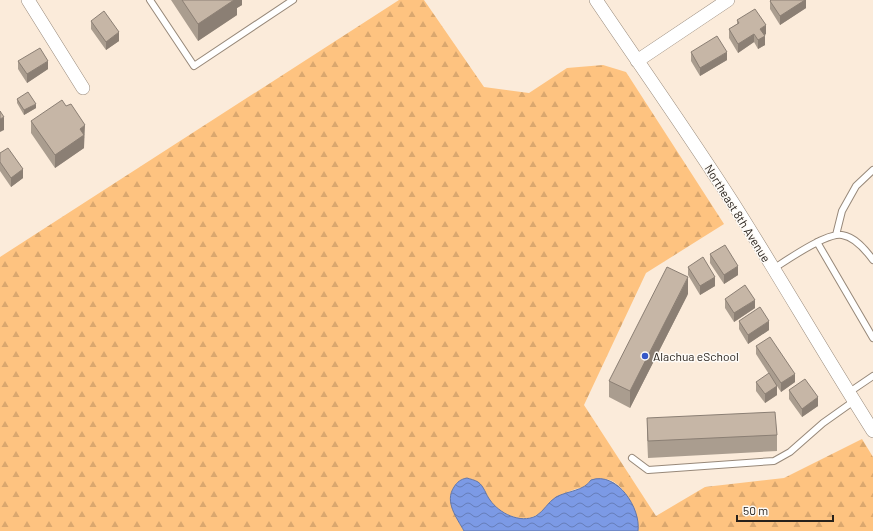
<svg xmlns="http://www.w3.org/2000/svg" width="873" height="531" font-family="Barlow,sans-serif">
  <defs>
    <pattern id="forest-firs" width="22" height="20" patternUnits="userSpaceOnUse"><rect width="22" height="20" fill="#fec380"/><path d="M5 1l3.5 6h-7zM16 11l3.5 6h-7z" fill="#daa76e"/></pattern>
    <pattern id="water-waves" width="16" height="10" patternUnits="userSpaceOnUse"><rect width="16" height="10" fill="#7c9ae5"/><path d="M0 5q4-4 8 0t8 0" fill="none" stroke="#667db9"/></pattern>
  </defs>
  <rect width="100%" height="100%" fill="#fbebda"/>
  <path fill="url(#forest-firs)" d="M399,0H424L484,87L529,93L567,68L603,65L626,72L724,224L646,273L584,405L656,516L705,487L784,478L862,439L873,457V531H638C640,516 625,485 610,480C604,479 597,480 591,480C586,488 581,487 573,490C568,492 563,494 558,496C550,500 546,510 537,515C522,524 500,514 490,501C486,495 483,488 479,483L462,479C442,492 455,515 464,531H0V257Z"/>
  <path fill="url(#water-waves)" stroke="#6276a8" d="M467,478C470,479 475,480 478,482C484,486 486,495 490,500C499,513 520,524 536,516C544,511 548,502 556,497C567,491 584,491 591,480C617,471 641,508 638,531H464C457,518 444,502 454,487C457,482 461,479 467,478Z"/>
  <g fill="none" stroke-linecap="round" stroke-linejoin="round">
    <g stroke="#978879" stroke-width="8">
      <path id="lane" d="M150,0L194,66L293,0
        M836,235L842,211L856,186L873,170
        M817,242L873,338
        M773,269C787,260 827,232 842,235C855,237 865,249 873,260
        M848,393L873,376
        M632,458L648,470L774,461L790,452L823,423L854,401"/>
    </g>
    <g stroke="#978879" stroke-width="14">
      <path id="street" d="M28,0L83,88
        M596,0C644,71 693,140 738,211C784,284 827,359 873,431
        M637,61L728,0"/>
    </g>
    <use href="#lane" stroke="#fff" stroke-width="6"/>
    <use href="#street" stroke="#fff" stroke-width="13"/>
  </g>
  <path fill="#aa9d8f" d="M171,0H242V5L237,8V15L198,41Z
    M806,0V8L780,25L770,9V1Z
    M737,20L766,34L764,35L765,45L758,49L754,42L738,53L729,38V29L737,24Z
    M91,21L119,41L106,50L91,29Z
    M691,52L727,60L700,76L691,61Z
    M18,61L48,69L27,83L18,69Z
    M17,99L36,108L24,115L17,103Z
    M31,121L85,138H84V148L55,168L31,133Z
    M0,153L23,178L11,187L0,171Z
    M710,254L738,275L724,284L710,263Z
    M688,267L715,286L700,295L688,275Z
    M688,294L630,408L609,397V381Z
    M725,299L755,308L734,322L725,308Z
    M739,321L769,330L748,344L739,329Z
    M756,346L795,382L781,392L777,386V395L765,403L756,391V382H774L756,354Z
    M789,390L818,406L802,417L789,399Z
    M647,418L777,435V451L648,458L647,435Z"/>
  <path fill="#8b7f74" d="M234,0H242V5L237,8V15L198,41V24Z
    M805,0H806V8L780,25V16Z
    M766,25V34L760,38V29Z
    M119,32V41L106,50V42Z
    M754,34V42L738,53V44Z
    M765,36V45L758,49V40Z
    M727,52V60L700,76V68Z
    M48,61V69L27,83V74Z
    M36,104V108L24,115V110Z
    M4,117V130L0,132V119Z
    M85,125L84,148L55,168V155L80,129Z
    M23,169V178L11,187V178Z
    M738,266V275L724,284V275Z
    M688,277V294L630,408V391Z
    M715,277V286L700,295V286Z
    M755,300V308L734,322V313Z
    M769,321V330L748,344V335Z
    M795,374V382L781,392V383Z
    M777,386V395L765,403V394Z
    M818,397V406L802,417V409Z"/>
  <path fill="#c6b6a6" stroke="#8b7f74" d="M182,0H234L198,24Z
    M771,0H805L780,16L770,1Z
    M755,9L766,25L760,29L765,36L758,40L754,34L738,44L729,29L739,23L737,20Z
    M104,11L119,32L106,42L91,21Z
    M717,36L727,52L700,68L691,52Z
    M40,48L48,61L27,74L18,61Z
    M28,92L36,104L24,110L17,99Z
    M62,100L66,106L71,104L85,125L80,129L84,135L55,155L31,121Z
    M0,111L4,117L0,119Z
    M8,148L23,169L11,178L0,162V153Z
    M725,245L738,266L724,275L710,254Z
    M703,257L715,277L700,286L688,267Z
    M667,267L688,277L630,391L609,381Z
    M745,285L755,300L734,313L725,299Z
    M760,307L769,321L748,335L739,321Z
    M770,337L795,374L781,383L756,346Z
    M769,373L777,386L765,394L756,382Z
    M805,379L818,397L802,409L789,390Z
    M775,412L777,435L648,441L647,418Z"/>
  <circle fill="#3557c8" stroke="#fefbf7" stroke-width="1.5" cx="645" cy="356" r="4"/>
  <g text-anchor="middle" dominant-baseline="central" stroke-width="3" stroke-linejoin="round" paint-order="stroke">
    <g font-size="12" fill="#27211b" stroke="#fefbf7">
      <text transform="translate(738 213) rotate(58)">Northeast 8th Avenue</text>
    </g>
    <g font-size="12" fill="#27211b" stroke="#fefbf7" text-anchor="start">
      <text x="653" y="356">Alachua eSchool</text>
    </g>
  </g>
  <path d="M737 515v6h96v-6" fill="none" stroke="#27211b" stroke-width="2"/>
  <text x="743" y="515" font-size="12" fill="#27211b" stroke="#fefbf7" stroke-width="3" paint-order="stroke">50 m</text>
</svg>
